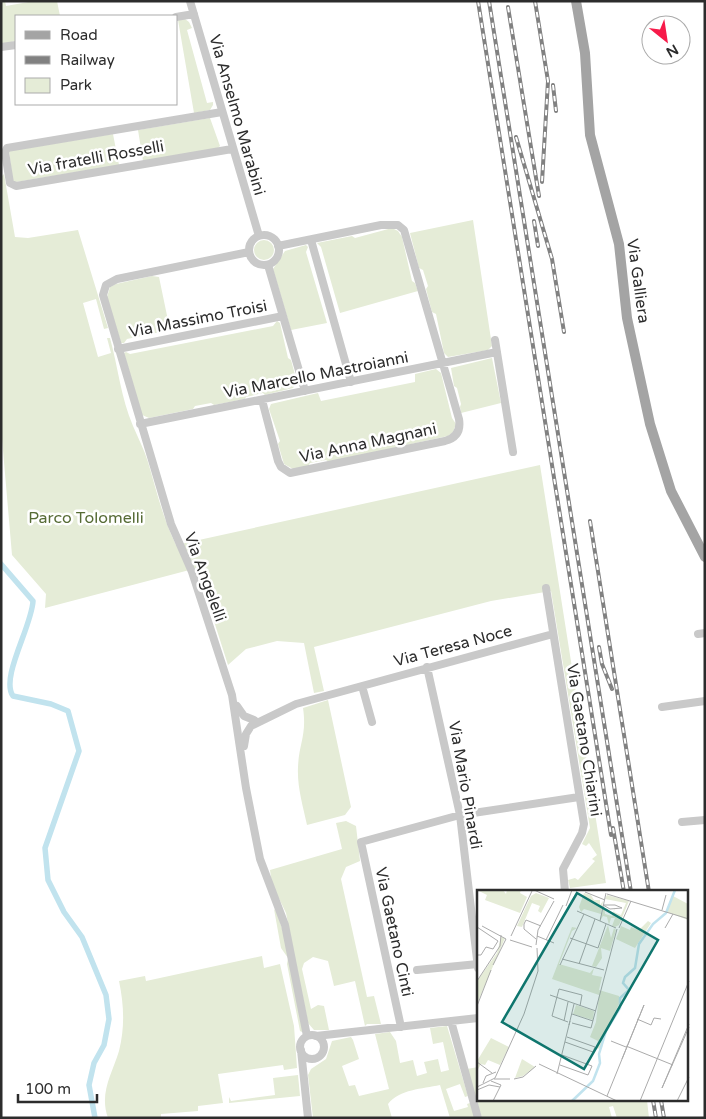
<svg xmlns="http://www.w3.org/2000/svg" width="706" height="1119" font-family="'Varela Round',sans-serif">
  <rect width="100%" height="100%" fill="#fff"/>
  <path fill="#e5ecd7" d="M1,1H5L6,6L34,1H57L60,16H16V41L1,44Z
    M185,19L189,22L192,28L187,30L207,103L213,102V105L210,110L194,113L178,20Z
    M210,118L220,146L217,149L143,161L138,130Z
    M113,134L119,165L16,182L13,181L9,151Z
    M4,174L15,237L28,238L78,230L108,328L104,329L96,299L83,303L98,357L111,353L107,338H110C118,367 121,398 133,426C138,438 144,449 148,462C156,489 163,519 176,545L540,465L606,883L570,888L568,880L575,878L578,880L595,861L592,859L597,855L589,843L586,846L582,844L590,828L551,591L491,601L314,647L324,691L314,693L304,643L277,641L246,649L228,665L197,568L45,608L46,594L12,555L1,427V177Z
    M473,220L492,346L488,350L448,357L444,353L436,314L432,312L426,289L428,286L423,270L419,268L410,233Z
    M392,228L398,231L402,237L412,281L415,283L418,291L340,313L321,247L317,243L352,236L355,238Z
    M254 250a10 10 0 1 1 20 0a10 10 0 1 1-20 0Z
    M306,245L308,247L306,252L327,323L291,330L273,269L285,251Z
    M152,276L159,277L170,330L127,339L124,343H121L107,297L110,287L116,284Z
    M277,321L280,323L288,358L291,360L297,382L293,388L265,395L263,393L246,397L245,399L214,405L211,403L195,406L193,409L149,418L142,415L124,353L126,352L130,354L273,326Z
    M492,358L501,403L461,413L460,407L461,404L457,388L454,386L451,368Z
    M436,369L441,373L452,418L456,424L453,432L448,436L329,462L326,460L310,463L308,466L293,469L284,464L278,444L280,441L269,409L271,404L318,393L321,401L415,382V374Z
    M328,700L351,807L345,815L307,825C303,806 297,787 298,767C299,743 307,735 303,708Z
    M346,821L356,826L360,861L346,867L341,879L367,997L374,996L381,1024H367L365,1026L355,981L334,986L328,961L313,957L304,963L302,969L311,1009L318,1005L324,1006L329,1030H314L308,1023L286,913L272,884L270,870L342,849L336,823Z
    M274,909C283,915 300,1015 304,1033L300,1031L287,964L288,958L281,948Z
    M262,956L264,968L280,964L294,1026L297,1068L284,1070L283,1065L218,1074L223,1103L198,1106V1111L161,1114V1118H108C99,1093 112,1074 119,1051C125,1027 124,1005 119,981L145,976L146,981Z
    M447,1026L468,1096L465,1097L460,1084L446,1089L454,1111L468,1107L467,1104L470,1103L475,1118H450L440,1085C422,1089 400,1089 388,1104L392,1118H313L308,1075L311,1069L326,1059L332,1041L351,1037L353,1040L359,1059L342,1066L349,1086L355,1085L359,1096L389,1089L375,1034L390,1032L396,1041L400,1063L413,1060L417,1076L427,1073L424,1062L438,1059L441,1072L449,1070L443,1042L433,1044L430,1028Z
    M478,1067V1100H647L649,1118H617L613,1106L609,1107L612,1118H482L467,1069Z
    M298,1075L300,1096L229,1103V1097L231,1101L275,1095L273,1078Z"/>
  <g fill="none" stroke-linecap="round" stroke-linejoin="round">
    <path stroke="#c1e3ee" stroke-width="5.5" d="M1,564L33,601C32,626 0,678 13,696L51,704L68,711L79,751L45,848L48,880L64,912L82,937L106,995L109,1019L104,1045L94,1063L89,1085L95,1118"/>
    <path stroke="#c9c9c9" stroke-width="8" d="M190,1L259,236
      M176,17L194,14
      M1,47L16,45
      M222,112L7,148L5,152L10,183L16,186L232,149
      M249 250a15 15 0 1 1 30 0a15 15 0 1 1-30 0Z
      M311,240L351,382
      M249,252L117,279L106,285L103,295L171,524L192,572L232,695L246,788L260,859L285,925L307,1036
      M268,265L305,391
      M495,340L513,452
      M118,349L283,316
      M262,400L278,461L281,467L290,473L445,441C456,438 461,431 459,419L404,230L398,225H381L278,246
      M140,424L497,352
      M546,588L584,824L582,833L563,869L565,892
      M698,634L705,633
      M427,667L460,815L478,968
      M362,686L372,722
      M237,706L244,716L254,720
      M662,707L705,701
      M244,746L246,734L251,726L296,704L553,634
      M682,822L705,820
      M417,970L478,964
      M451,1021L478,1118
      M401,1027L361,842L460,815L579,797
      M300 1047a12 12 0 1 1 24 0a12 12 0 1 1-24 0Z
      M316,1036L478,1018
      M301,1050L308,1118"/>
    <path stroke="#a4a4a4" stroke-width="10" d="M576,1L585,53L590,135L619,244L627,318L650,424L671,491L705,557"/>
    <g stroke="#818181" stroke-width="4">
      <path id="rail" d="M478,1L611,835
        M489,1L631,892
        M535,1L548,81L542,182
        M508,7L539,196
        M553,85L556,111
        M516,137L552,259L564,332
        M534,221L538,246
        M590,521L649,892
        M599,647L602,664L612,689
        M613,828L624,892
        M653,1100L656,1118
        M661,1100L664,1118"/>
    </g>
    <use href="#rail" stroke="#fff" stroke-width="2" stroke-dasharray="5.5" stroke-linecap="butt"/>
  </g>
  <g text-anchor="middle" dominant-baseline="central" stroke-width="5" stroke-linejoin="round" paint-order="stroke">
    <g font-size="16" fill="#2c2c2c" stroke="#fff">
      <text transform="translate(237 115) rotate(74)">Via Anselmo Marabini</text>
      <text transform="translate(96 158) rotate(-10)">Via fratelli Rosselli</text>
      <text transform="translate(638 281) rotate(82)">Via Galliera</text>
      <text transform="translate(198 319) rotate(-11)">Via Massimo Troisi</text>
      <text transform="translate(316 375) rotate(-11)">Via Marcello Mastroianni</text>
      <text transform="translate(368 443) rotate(-12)">Via Anna Magnani</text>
      <text transform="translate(205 577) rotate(70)">Via Angelelli</text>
      <text transform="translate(453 646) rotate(-15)">Via Teresa Noce</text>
      <text transform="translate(584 740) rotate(81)">Via Gaetano Chiarini</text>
      <text transform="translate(465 785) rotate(80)">Via Mario Pinardi</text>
      <text transform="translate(394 932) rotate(78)">Via Gaetano Cinti</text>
    </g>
    <g font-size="16" fill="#566b35" stroke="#fff">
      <text x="86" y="518">Parco Tolomelli</text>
    </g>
  </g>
  <g transform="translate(477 890)">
    <rect width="211" height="211" fill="#fff"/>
    <path d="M0,0H26L29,4L30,0H44L43,3L50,7L43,23L8,10L10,5ZM59,3L72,8L64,23L61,21L63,16L55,13L45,37L40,36L54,6ZM107,3L114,5L117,10H123V15L126,11L124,24L107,19L104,22L102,17ZM130,5L152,11L142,35L138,37L135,36L138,28H134L132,35L130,27L126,26L123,31L127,16L128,24L135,26L138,17L137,22L144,25L149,13L128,9ZM196,6L211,14V30L190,22ZM171,31L174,33L158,58L139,49L144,36L153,40L154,37L162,40ZM131,35L134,48L137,38L139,40L133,61L124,58L125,68L119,77L115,76ZM95,37L100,38L95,41L82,74L113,83L117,78L115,85L125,87L122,100L142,106V114L128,142L125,158L118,159L121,151L113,147L119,132L122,105L75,89ZM24,47L28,48L0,114V91L20,63ZM99,115L117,121L116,130L96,124ZM14,148L32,157L23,175L11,170L8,175L4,174L0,181V171ZM45,169L58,177L46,186L38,188Z" fill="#e5ecd7"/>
    <path fill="none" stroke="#c1e3ee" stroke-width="2.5" d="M95,211L116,191L123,173L122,164L129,141L143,118V108L152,100L146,93L148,87L158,78L162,54L176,34L189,23L198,0"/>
    <path fill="none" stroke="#ababab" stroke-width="1" d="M57,0L77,9M108,2L128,10M130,4L212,29M138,15L145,18L133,19L126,15ZM89,16L95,0M185,20L189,5M100,21L139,38M123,31L129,3M5,36L29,49M0,37L21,51L16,59L9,57L4,65H0M142,38L154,11M188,38L196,24M34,46L55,1M60,46L77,53M93,48L121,58L129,34M59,49L47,39V34L49,30L64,36M33,50L55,57M69,50L86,15M59,55L61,40L77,11M85,69L127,80M102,74L118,29M16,75L29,49M83,75L107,24M0,91L23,56L24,45M73,105L119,121M0,116L14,80M95,124L116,131M160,129L174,135L177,128L184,129M87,131L91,112M93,131L92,135L97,114M91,132L75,126L82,99L105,105L103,116M95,133L114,138L140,39M212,134L185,198L212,137M134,151L149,157M88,152L116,162L118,157L90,147M149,156L196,175M0,172L15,183M62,174L140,211M83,175L111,185L115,176L85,165M80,184L92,135M17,189H33M37,189L46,187L59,176M14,191L24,195L16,211M6,193L9,186L19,182M0,197L18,188L47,124L61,81L60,58M0,200L12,195L23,197M130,206L167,115L145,169M163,211L212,91M200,211L212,187"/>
    <path fill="#0f766e" fill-opacity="0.15" stroke="#0f766e" stroke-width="2.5" d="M100,3L181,50L107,179L25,132Z"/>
    <rect width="211" height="211" fill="none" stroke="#2c2c2c" stroke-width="2.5"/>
  </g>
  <rect width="706" height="1119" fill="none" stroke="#2c2c2c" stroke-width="5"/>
  <rect x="15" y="15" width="162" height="90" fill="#ffffff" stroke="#ababab"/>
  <rect x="25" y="31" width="25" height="8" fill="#a4a4a4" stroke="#ababab"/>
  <text x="60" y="40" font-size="15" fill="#2c2c2c">Road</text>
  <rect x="25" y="56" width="25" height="8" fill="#818181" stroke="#ababab"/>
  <text x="60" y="65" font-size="15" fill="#2c2c2c">Railway</text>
  <rect x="25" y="78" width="25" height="15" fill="#e5ecd7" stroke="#ababab"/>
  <text x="60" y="90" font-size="15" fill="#2c2c2c">Park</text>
  <g transform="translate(666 40) rotate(150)"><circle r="24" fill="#ffffff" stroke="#ababab"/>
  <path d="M0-4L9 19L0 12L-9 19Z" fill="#f71a49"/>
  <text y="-8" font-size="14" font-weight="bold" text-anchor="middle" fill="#2c2c2c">N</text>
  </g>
  <path d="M18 1094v8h79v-8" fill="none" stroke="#2c2c2c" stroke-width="2.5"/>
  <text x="25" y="1094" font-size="15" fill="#2c2c2c" stroke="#ffffff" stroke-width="4" paint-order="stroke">100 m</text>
</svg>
